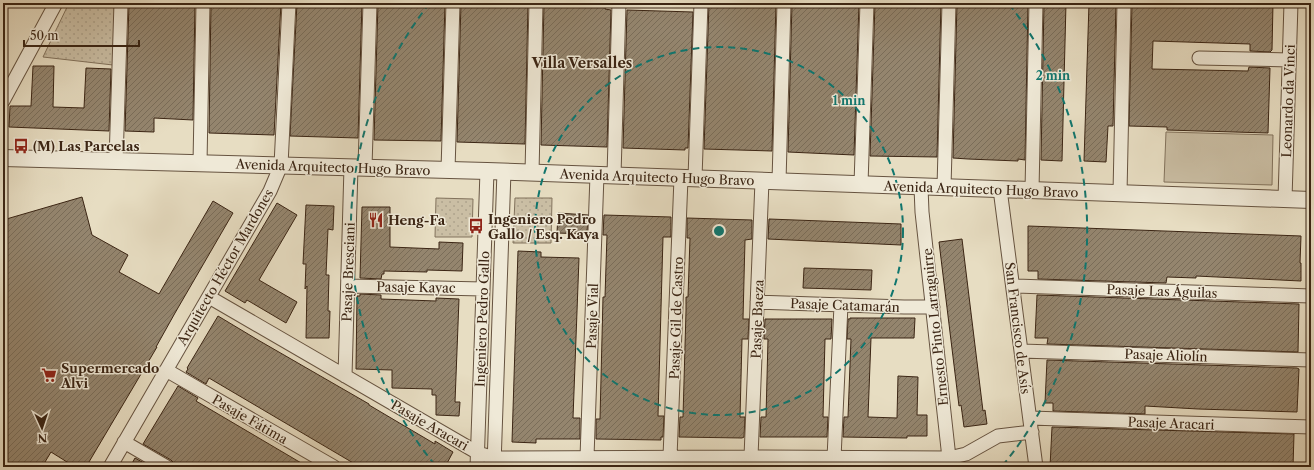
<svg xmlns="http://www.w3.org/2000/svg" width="1314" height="470" font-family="'Libre Caslon Text',serif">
  <defs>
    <pattern id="park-dots" width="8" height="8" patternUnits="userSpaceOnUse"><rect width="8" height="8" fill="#cabea4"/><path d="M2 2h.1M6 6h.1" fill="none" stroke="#aea38c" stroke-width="1.8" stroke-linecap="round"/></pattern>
    <pattern id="building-hatch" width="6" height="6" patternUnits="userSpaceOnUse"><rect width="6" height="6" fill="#94856e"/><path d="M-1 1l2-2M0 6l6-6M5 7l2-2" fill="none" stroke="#7a6d59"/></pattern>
  </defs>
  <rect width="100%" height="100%" fill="#e7ddc2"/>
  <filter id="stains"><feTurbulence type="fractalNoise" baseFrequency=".005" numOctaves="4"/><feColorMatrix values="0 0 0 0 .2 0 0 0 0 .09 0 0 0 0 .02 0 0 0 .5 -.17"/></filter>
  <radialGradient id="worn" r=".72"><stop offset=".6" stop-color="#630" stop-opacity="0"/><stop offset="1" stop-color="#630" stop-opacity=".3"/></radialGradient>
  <path fill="#cabea4" stroke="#82725c" d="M1166,132L1273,135L1272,185L1164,182Z"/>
  <path fill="url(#park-dots)" stroke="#82725c" d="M69,3H115L113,65L43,57Z
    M436,198L473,199L472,237H435Z
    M515,198H552L551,243H513Z"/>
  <path fill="url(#building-hatch)" stroke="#3b2514" d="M129,3H195L193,120L154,118V132L125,131Z
    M211,3H281L274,135L209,133Z
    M297,3H362L358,138L290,136Z
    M378,3H445L441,141L374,140Z
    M461,3H528L525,144L457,142Z
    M544,3H606L605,9L611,10L607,147L541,145Z
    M709,3H776L772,151L704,149Z
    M792,3H859L854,155L788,152Z
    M875,3H941L937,157L870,156Z
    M957,3H1028L1025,160L1018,159V161L968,159L953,158V157Z
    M1044,3H1066L1062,161L1041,160Z
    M1089,3H1116L1113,126H1108L1106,162L1084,161Z
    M1132,3H1273L1272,50L1270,52L1250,51V44L1153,41L1152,69L1248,71L1249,67L1270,68L1268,133L1167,130V127L1129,126Z
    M627,10L693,12L688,148H685V150L623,148Z
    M33,66H54L53,107L84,108L86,68L111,69L109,131L9,127L10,106H31Z
    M82,197L92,235L128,255L119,272L159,294L213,201L233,213L175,313L156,347H157L86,467H75L51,452L42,467H17L3,459V220Z
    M277,203L297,215L259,280L297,302L286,323L247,300L245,303L225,291Z
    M306,205L334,206L333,230L328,229L326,275H329L328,311H330L329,338H306L307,286L305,289L306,264H303Z
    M362,207H390V247L439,249V242L463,243L462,271L427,270V272L384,271V274H382L381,279L360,278Z
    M558,213L588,215L587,234L557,233Z
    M604,215L671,217V237H663L658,416H664L663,437H661V440L596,439V419H600L603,297H605L607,235H603Z
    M687,218L752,220V239L745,240L743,319H749L748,339H742L740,417H745L744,437L742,438L679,437L680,417H683L686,311V297H688L690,238H687Z
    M769,219L901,224V245L768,239Z
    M1028,226L1301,236L1300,263H1301V281L1196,276V278L1167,277L1166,283L1038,279V271H1028Z
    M962,239L983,411L985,410L987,424L964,427L961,405L959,406L939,242Z
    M518,251L541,252V257L579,258L573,418H580V439H536V443L512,442Z
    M804,268L872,270L871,290L803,288Z
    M360,294L381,295V299L436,301V298L459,299L455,402H460L459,416L436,415V395H432V389L392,388V370L356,369L357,296H360Z
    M1037,295L1299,304L1298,352L1047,344L1048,338H1035Z
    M218,316L258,340L369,404V405L435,444V441L453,452L445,467H360L209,378L206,384L186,372L188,369L187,368Z
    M850,318H915L914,338H871L868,417L897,418L898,376L918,377L917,415H927V436H907V438L843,437L844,417H848L851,339H847L848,319H850Z
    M765,319H832L831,339H825L823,417H828L827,437H760L761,417H766L768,339H764Z
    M1047,360L1297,368L1299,369L1297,412L1198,409L1145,406V414L1053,411V403H1045Z
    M178,386L198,398L196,401L308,467H175L174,463L171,460L143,444Z
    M1052,427L1294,434L1293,467H1050Z
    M135,458L151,467H130Z"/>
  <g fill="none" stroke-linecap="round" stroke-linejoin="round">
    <g stroke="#665340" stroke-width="15">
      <path id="minor" d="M1199,58L1289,60
        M3,101L56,3
        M116,161L121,3
        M200,163L203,3
        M365,167L370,3
        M448,170L453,3
        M532,172L536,3
        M614,175L619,3
        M695,178L701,3
        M779,181L784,3
        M861,184L867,3
        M921,187L922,212L950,467
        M944,187L949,3
        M1000,189L1036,467
        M1032,190L1036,3
        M1120,193L1124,3
        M1285,199L1291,3
        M348,286L483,289
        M1013,286L1311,296
        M209,297L478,453L494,458L751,457L949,458L966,454L998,436L1032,432
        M757,302L904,307H933
        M1021,351L1311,360
        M166,370L334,467
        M345,376L351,167
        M1030,418L1311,427
        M124,442L167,467
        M587,457L597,175
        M670,457L681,178
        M751,457L762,181
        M834,458L841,305
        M494,465L504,171
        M110,467L270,191L281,165L289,3
        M477,467L487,171"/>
    </g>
    <g stroke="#665340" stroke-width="18">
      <path id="tertiary" d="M3,158L487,171L1311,200"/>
    </g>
    <use href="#minor" stroke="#efe9d7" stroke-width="13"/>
    <use href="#tertiary" stroke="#efe9d7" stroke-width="16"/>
  </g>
  <g fill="none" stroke="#0f766e" stroke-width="2" stroke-dasharray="7 5">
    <circle cx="719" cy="231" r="184"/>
    <path d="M435 465A368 368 0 0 1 429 4M1009 4A368 368 0 0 1 1003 465"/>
  </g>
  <defs>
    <g id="bus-bare" transform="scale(1.2)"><path d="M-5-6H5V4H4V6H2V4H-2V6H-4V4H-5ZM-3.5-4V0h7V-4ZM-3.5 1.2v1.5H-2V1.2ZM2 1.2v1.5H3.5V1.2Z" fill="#8f2418" stroke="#efe9d7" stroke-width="2.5" paint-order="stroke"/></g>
    <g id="restaurant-bare" transform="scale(1.2)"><path d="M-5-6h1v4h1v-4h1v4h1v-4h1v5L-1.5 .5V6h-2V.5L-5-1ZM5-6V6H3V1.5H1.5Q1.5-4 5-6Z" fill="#8f2418" stroke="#efe9d7" stroke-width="2.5" paint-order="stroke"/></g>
    <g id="supermarket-bare" transform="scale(1.2)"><path d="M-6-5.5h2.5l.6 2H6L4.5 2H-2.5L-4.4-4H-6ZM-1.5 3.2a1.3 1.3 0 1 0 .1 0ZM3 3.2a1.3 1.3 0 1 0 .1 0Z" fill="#8f2418" stroke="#efe9d7" stroke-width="2.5" paint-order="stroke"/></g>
  </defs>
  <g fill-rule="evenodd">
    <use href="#bus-bare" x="21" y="146"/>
    <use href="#restaurant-bare" x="376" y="220"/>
    <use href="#bus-bare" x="476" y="226"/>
    <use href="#supermarket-bare" x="49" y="375"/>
  </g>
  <g text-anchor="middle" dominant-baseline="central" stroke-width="3" stroke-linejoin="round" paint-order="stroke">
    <g font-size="13" fill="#3b2514" stroke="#efe9d7">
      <text transform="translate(1288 101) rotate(-88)">Leonardo da Vinci</text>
      <text transform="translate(333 167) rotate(2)">Avenida Arquitecto Hugo Bravo</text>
      <text transform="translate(657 177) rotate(2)">Avenida Arquitecto Hugo Bravo</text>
      <text transform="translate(981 189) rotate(2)">Avenida Arquitecto Hugo Bravo</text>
      <text transform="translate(225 267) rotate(-60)">Arquitecto Héctor Mardones</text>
      <text transform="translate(348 272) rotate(-88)">Pasaje Bresciani</text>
      <text transform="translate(416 287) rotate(1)">Pasaje Kayac</text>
      <text transform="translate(1162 291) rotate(2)">Pasaje Las Águilas</text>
      <text transform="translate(845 305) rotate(2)">Pasaje Catamarán</text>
      <text transform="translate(592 316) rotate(-88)">Pasaje Vial</text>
      <text transform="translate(676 318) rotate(-88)">Pasaje Gil de Castro</text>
      <text transform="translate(482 319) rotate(-88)">Ingeniero Pedro Gallo</text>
      <text transform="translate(757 319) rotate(-88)">Pasaje Baeza</text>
      <text transform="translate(935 327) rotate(-96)">Ernesto Pinto Larraguirre</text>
      <text transform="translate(1018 328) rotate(83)">San Francisco de Asís</text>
      <text transform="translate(1166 355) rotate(2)">Pasaje Aliolín</text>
      <text transform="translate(250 419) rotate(30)">Pasaje Fátima</text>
      <text transform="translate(1171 423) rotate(2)">Pasaje Aracari</text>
      <text transform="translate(430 425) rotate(30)">Pasaje Aracari</text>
    </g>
    <g font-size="13" font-weight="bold" fill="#3b2514" stroke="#efe9d7" text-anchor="start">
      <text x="33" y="146">(M) Las Parcelas</text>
      <text x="488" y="219">Ingeniero Pedro<tspan x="488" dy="15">Gallo / Esq. Kaya</tspan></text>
      <text x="388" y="220">Heng-Fa</text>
      <text x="61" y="368">Supermercado<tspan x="61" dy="15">Alvi</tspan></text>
    </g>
    <g font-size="14" font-weight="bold" fill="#3b2514" stroke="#efe9d7">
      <text x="582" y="63">Villa Versalles</text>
    </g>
  </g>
  <circle cx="719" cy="231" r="6" fill="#0f766e" stroke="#efe9d7" stroke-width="2"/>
  <g font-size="12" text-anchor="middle" font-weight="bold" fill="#0f766e" stroke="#efe9d7" stroke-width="3" stroke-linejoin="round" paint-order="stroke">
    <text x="1053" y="80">2 min</text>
    <text x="849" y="105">1 min</text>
  </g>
  <rect width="1314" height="470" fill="none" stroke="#e7ddc2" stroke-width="16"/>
  <rect x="4" y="4" width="1306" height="462" fill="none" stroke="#3b2514" stroke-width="2"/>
  <rect x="8" y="8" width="1298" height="454" fill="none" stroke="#3b2514"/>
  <g transform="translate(42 428) rotate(177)" stroke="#efe9d7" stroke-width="3" paint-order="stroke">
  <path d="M0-3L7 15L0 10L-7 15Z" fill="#3b2514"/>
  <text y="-6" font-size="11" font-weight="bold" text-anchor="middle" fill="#3b2514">N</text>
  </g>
  <path d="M24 40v6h115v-6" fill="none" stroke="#3b2514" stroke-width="2"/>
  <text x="30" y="40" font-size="12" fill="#3b2514" stroke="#efe9d7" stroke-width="3" paint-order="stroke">50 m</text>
  <rect width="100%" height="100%" filter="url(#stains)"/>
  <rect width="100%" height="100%" fill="url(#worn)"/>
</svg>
